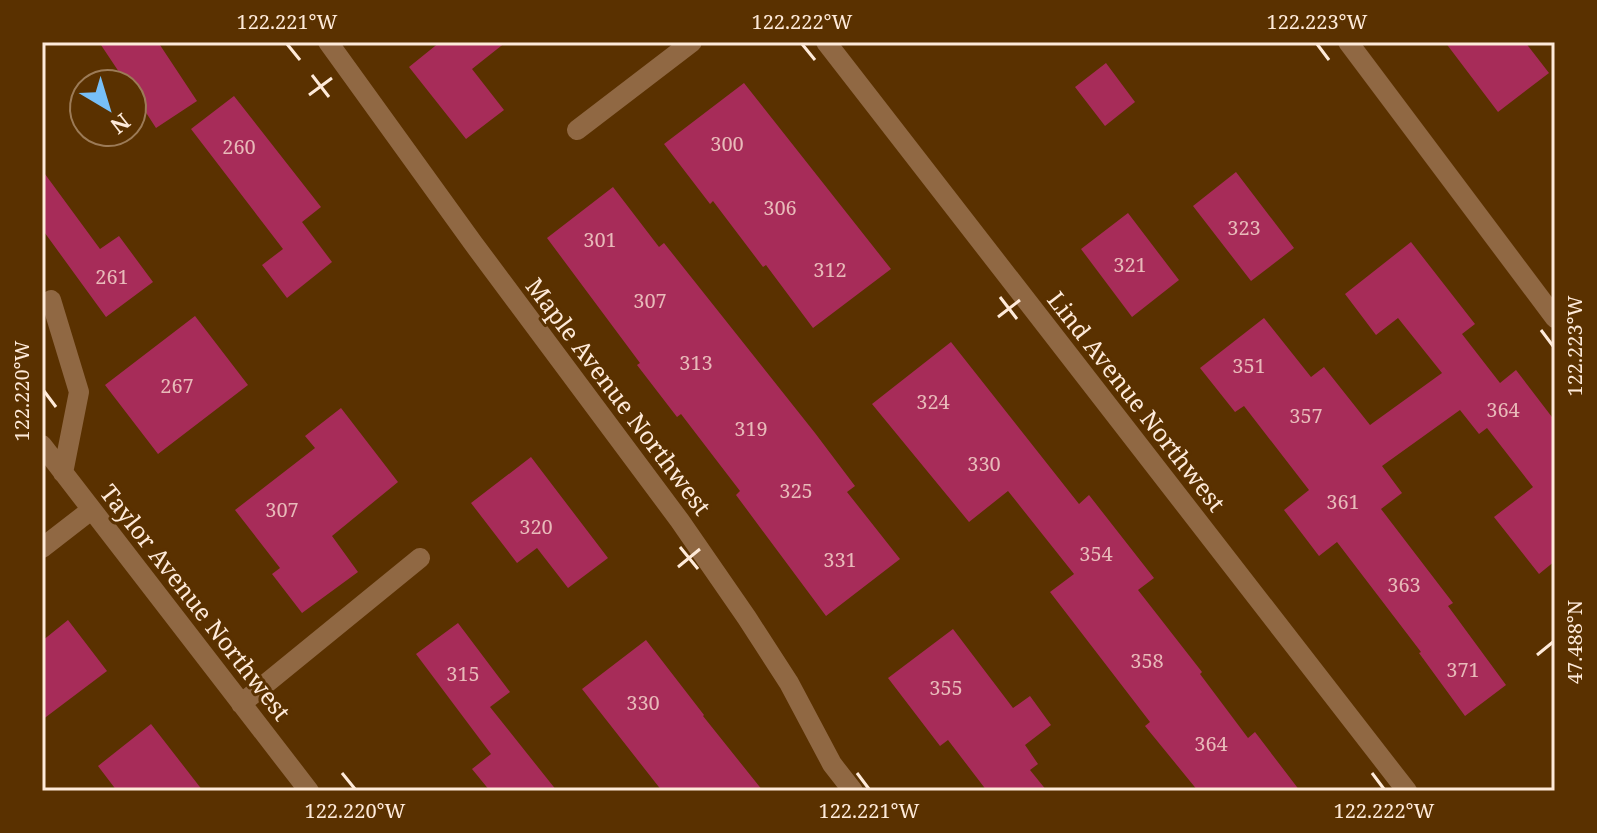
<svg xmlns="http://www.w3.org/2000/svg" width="1597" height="833" font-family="'Noto Serif',serif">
  <rect width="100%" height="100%" fill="#5a3100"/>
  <path fill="#a72c59" d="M99,42H158L197,101L156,128L132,91V84H127Z
    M440,42H506L472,69L504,110L466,139L409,67Z
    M1445,42H1525L1549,73L1498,112Z
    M1106,63L1135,102L1105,126L1075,87Z
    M744,83L891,269L813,328L766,265L763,267L713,201L710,204L664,144Z
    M234,96L321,207L302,222L332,262L287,298L262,265L283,249L191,129Z
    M42,170L100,249L119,236L153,282L106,317L42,229Z
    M1236,172L1294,248L1251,281L1193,206Z
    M613,187L659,247L664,243L815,433L855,486L847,492L900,559L826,616L736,495L740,491L681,414L677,417L637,365L640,363L547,238Z
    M1128,213L1179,280L1132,317L1081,249Z
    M1411,242L1475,324L1462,334L1500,383L1516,370L1555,421V561L1539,574L1494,517L1533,487L1487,428L1479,434L1460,410L1382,466L1402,493L1381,509L1453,603L1448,606L1506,685L1465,716L1419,653L1421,652L1337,542L1319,556L1284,510L1309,490L1244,406L1235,412L1200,368L1264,318L1311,377L1324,367L1370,425L1442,373L1398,318L1376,335L1345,294Z
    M195,316L248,385L158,454L105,385Z
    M951,342L1079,504L1089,495L1154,578L1138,590L1202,672L1200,674L1248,738L1255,732L1300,791H1198L1145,726L1150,722L1050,592L1074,574L1008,491L969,522L872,404Z
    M341,408L398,482L332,536L358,572L302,613L272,574L280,568L235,510L315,448L305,436Z
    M531,457L608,558L568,588L537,548L517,563L471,503Z
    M68,620L107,671L42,720V641Z
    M458,623L510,692L490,707L557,791H490L472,769L491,754L416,654Z
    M953,629L1013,708L1030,696L1051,725L1025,745L1038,764L1030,770L1047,791H987L948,740L940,746L888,678Z
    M646,640L704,715L703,716L763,791H662L582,689Z
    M151,724L203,791H117L98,766Z"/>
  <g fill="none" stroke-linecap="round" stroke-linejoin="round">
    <path stroke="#906843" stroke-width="20" d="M328,42L473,243L680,521L747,618L789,683L832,764L853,791
      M826,42L1407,791
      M1348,42L1555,318
      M577,130L692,42
      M51,300L79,392L63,473
      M42,445L309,791
      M42,548L91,510
      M241,704L420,558"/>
  </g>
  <path fill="none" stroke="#feead9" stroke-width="3" d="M287,44L300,60M802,44L815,60M1317,44L1329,60M312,75L329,97M309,95L332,78M1000,297L1017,319M998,317L1020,300M1541,330L1553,346M44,391L56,407M680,547L698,569M678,567L700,549M1537,655L1553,642M342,773L355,789M857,773L869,789M1372,773L1384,789"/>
  <g text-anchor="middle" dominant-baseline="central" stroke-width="6" stroke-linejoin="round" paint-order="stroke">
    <g font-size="20" fill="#e8bab9">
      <text x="727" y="143">300</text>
      <text x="239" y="146">260</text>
      <text x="780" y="207">306</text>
      <text x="1244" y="227">323</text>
      <text x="600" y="239">301</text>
      <text x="1130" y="264">321</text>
      <text x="830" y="269">312</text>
      <text x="112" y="276">261</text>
      <text x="650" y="300">307</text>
      <text x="696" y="362">313</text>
      <text x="1249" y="365">351</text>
      <text x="177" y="385">267</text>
      <text x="933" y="401">324</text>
      <text x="1503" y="409">364</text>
      <text x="1306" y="415">357</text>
      <text x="751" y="428">319</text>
      <text x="984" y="463">330</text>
      <text x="796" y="490">325</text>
      <text x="1343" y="501">361</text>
      <text x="282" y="509">307</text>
      <text x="536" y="526">320</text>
      <text x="1096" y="553">354</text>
      <text x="840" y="559">331</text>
      <text x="1404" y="584">363</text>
      <text x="1147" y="660">358</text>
      <text x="1463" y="669">371</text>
      <text x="463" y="673">315</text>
      <text x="946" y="687">355</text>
      <text x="643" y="702">330</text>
      <text x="1211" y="743">364</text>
    </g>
    <g font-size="24" fill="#feead9" stroke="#5a3100">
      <text transform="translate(619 396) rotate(53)">Maple Avenue Northwest</text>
      <text transform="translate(1137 401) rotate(52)">Lind Avenue Northwest</text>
      <text transform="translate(196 602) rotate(52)">Taylor Avenue Northwest</text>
    </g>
  </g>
  <rect width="1597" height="833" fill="none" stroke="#5a3100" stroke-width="88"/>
  <g transform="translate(108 108) rotate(142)"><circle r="38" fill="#5a3100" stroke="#9c7b57" stroke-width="2"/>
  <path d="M0-6L14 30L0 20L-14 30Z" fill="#77bff7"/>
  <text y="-12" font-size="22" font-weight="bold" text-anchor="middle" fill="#feead9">N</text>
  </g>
  <rect x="44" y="44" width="1509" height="745" fill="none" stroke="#feead9" stroke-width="3"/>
  <g font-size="20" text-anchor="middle" fill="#feead9">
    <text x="287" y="29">122.221°W</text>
    <text x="802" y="29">122.222°W</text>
    <text x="1317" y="29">122.223°W</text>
    <text transform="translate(1575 346) rotate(-90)" y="7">122.223°W</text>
    <text transform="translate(22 391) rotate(-90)" y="7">122.220°W</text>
    <text transform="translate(1575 642) rotate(-90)" y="7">47.488°N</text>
    <text x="355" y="818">122.220°W</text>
    <text x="869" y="818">122.221°W</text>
    <text x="1384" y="818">122.222°W</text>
  </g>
</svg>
